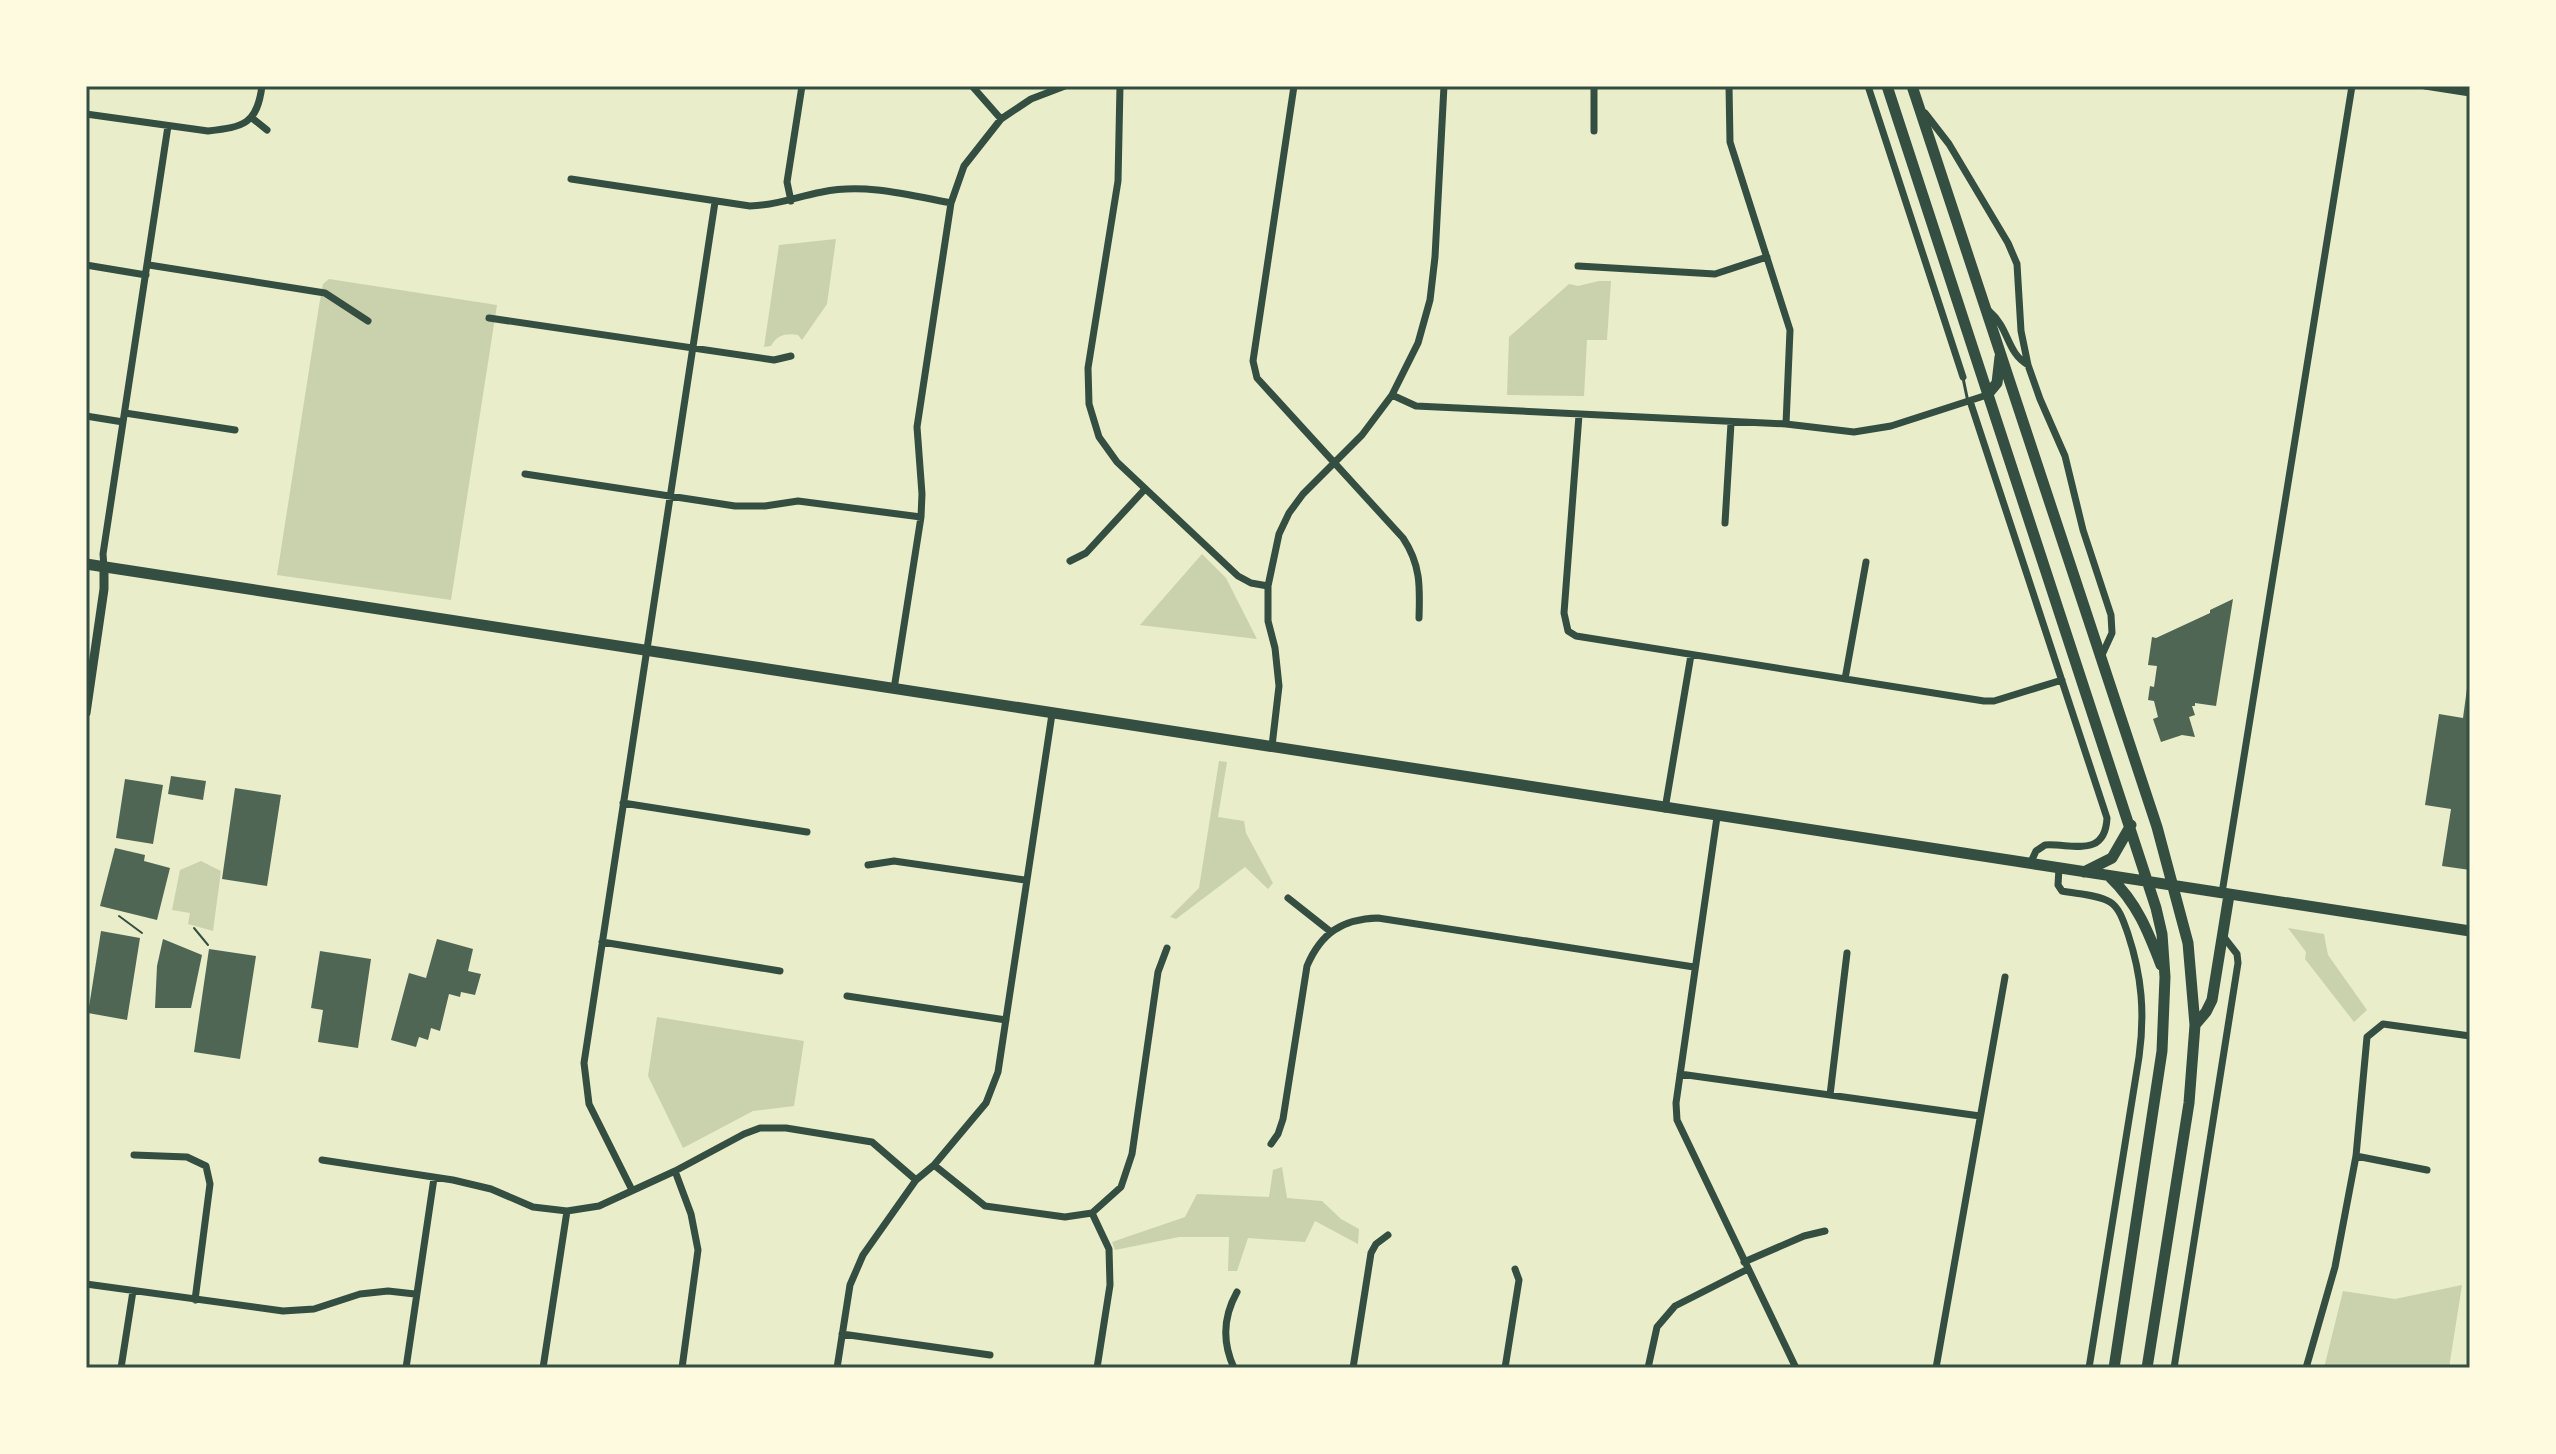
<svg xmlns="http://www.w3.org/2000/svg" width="2556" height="1454" font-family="Figtree,sans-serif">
  <rect width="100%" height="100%" fill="#e9edc9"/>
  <path fill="#cad2ad" d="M836,239L827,304L802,340L798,335C786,333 777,335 771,346L764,347L779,245Z
    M329,279L497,305L451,600L277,575L319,306L323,284Z
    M1599,281H1611L1607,340H1587L1584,396L1507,395L1509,337L1569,284L1578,286Z
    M1202,554L1226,578L1257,639L1140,625Z
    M1219,761L1227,762L1218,817L1244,821L1246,833L1273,883L1268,889L1245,867L1176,919L1170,917L1199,888Z
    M201,861L221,871L213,931L188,924L190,913L172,910L180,870Z
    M2288,928L2324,934L2328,955L2367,1010L2354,1022L2305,959L2306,952Z
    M657,1017L804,1041L794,1106L753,1111L683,1148L648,1076Z
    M1282,1167L1287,1198L1322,1201L1341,1219L1359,1229L1358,1244L1315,1221L1305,1242L1248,1238L1237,1271H1228L1229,1237H1179L1115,1250L1112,1242L1185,1217L1197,1194L1269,1197L1273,1170Z
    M2462,1285L2449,1368H2324L2343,1291L2395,1299Z"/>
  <path fill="#4f6655" d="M2233,599L2216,706L2195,703V706H2192L2195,715L2189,717L2195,737L2182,735L2161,742L2153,719L2158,717L2154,701L2148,700L2150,686L2154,687L2157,666L2148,665L2152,637L2156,638L2210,613V610Z
    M2468,681H2470V870L2442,866L2451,809L2425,805L2439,714L2463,718Z
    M171,776L206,781L203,800L168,794Z
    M125,779L163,785L153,844L116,838Z
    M235,788L281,795L267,886L222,879Z
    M115,848L145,855L144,861L170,868L157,920L100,906Z
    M101,931L140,938L127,1020L88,1013Z
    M163,939L202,955L191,1008H155L157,966Z
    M437,939L473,949L468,971L481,974L475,995L461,992L460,997L449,994L440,1031L431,1028L428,1040L419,1037L416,1047L391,1040L409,973L426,978Z
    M209,949L256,956L240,1059L194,1052Z
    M320,951L371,959L358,1048L318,1042L323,1010L311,1008Z"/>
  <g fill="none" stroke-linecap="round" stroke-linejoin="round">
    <path stroke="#344e41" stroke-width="2" d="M119,916L142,933
      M194,928L208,945"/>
    <path stroke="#344e41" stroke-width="3" d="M1963,378L1968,402"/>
    <path stroke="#344e41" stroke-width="7" d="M972,86L1001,119
      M1120,86L1118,181L1088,368L1089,404L1099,437L1117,462L1238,576L1251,583L1268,586V621L1275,648L1279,686L1272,746
      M1294,86L1253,361L1257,378L1403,538C1421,565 1420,587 1419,618
      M1594,86V131
      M1729,86L1730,142L1790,330L1786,424
      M1868,86L1963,377
      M2425,86L2470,93
      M1925,113L1949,144L2008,243L2017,264L2021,331L2028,365L2040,399L2065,456L2083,530L2111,615L2112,633L2101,657
      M86,114L208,131C244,127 257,124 262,86
      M252,118L267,130
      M571,179L750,206C779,205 795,197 822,192C865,183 909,195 951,203
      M791,201L787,182L802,86
      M86,265L146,275
      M149,265L325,293L368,321
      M1578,266L1715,274L1767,257
      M1989,311C2010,329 2006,352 2028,365
      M489,318L774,360L791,356
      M1392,395L1416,406L1786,424L1854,432L1891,426L1987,395
      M1970,401L2107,818C2105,859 2071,843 2045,845L2036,851L2030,864
      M125,413L235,430
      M1579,415L1564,613L1568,631L1576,636L1984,701H1994L2062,680
      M86,416L123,422
      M525,474L735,506H765L798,501L921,517
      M1725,523L1731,423
      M1070,561L1086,553L1145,489
      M104,567L103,554L168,126
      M1268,586L1279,534L1289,513L1303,494L1362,435L1392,395L1418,343L1430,300L1435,257L1444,86
      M1845,679L1866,562
      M894,689L921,517L922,494L917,427L951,203L964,166L1001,119L1031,99L1065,86
      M623,803L807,832
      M1665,809L1691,655
      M1717,817L1676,1103L1677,1120L1796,1368
      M868,865L894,861L1025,880
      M2059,868L2058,885L2062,891C2076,894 2097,894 2110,902C2120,908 2124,923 2128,934C2142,976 2145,1014 2139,1057L2089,1368
      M2222,893L2352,86
      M1288,898L1331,932
      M602,942L780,971
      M847,996L1006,1020
      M1680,1074L1980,1116
      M1830,1095L1847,953
      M1271,1144L1278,1134L1283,1119L1307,966C1321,933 1342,919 1378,918L1694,967
      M134,1155L187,1157L206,1166L210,1184L195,1300
      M2356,1156L2427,1170
      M322,1160L453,1180L491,1189L533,1207L567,1211L599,1206L675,1171L744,1134L760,1128H786L872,1142L916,1180
      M934,1165L985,1206L1065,1217L1092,1213L1121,1187L1132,1154L1158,972L1167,948
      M675,1171L691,1214L698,1250L682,1368
      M632,1190L589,1104L584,1063L715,202
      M1092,1213L1109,1249L1110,1285L1097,1368
      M1744,1262L1804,1236L1825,1231
      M86,1284L283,1311L314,1309L360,1294L388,1291L415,1294
      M842,1334L990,1355
      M121,1368L133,1291
      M406,1368L434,1178
      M543,1368L567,1211
      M837,1368L850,1285L863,1255L916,1180L934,1165L986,1103L998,1072L1052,714
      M1234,1368C1222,1342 1223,1317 1237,1292
      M1353,1368L1371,1253L1376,1244L1388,1235
      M1505,1368L1519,1280L1515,1269
      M1648,1368L1657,1327L1675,1306L1748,1269
      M1936,1368L2005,977
      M2174,1368L2238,963L2237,954L2223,936
      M2306,1368L2335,1267L2356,1156L2367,1037L2383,1024L2470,1036"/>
    <path stroke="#344e41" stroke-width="9" d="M86,713L104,589V567"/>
    <path stroke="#344e41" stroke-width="11" d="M1887,86L2156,908L2162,934L2165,977L2162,1051L2114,1368
      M1912,86L2157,827L2188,943L2195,1025L2189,1103L2147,1368
      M1987,395L1997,383L2000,357
      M86,564L2470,931
      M2084,872L2112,858L2131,825
      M2110,877C2137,903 2148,931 2161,965
      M2195,1025L2206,1012L2212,1000L2229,895"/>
  </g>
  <rect width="2556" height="1454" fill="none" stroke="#fefae0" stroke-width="176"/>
  <rect x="88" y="88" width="2380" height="1278" fill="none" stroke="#344e41" stroke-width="3"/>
</svg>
